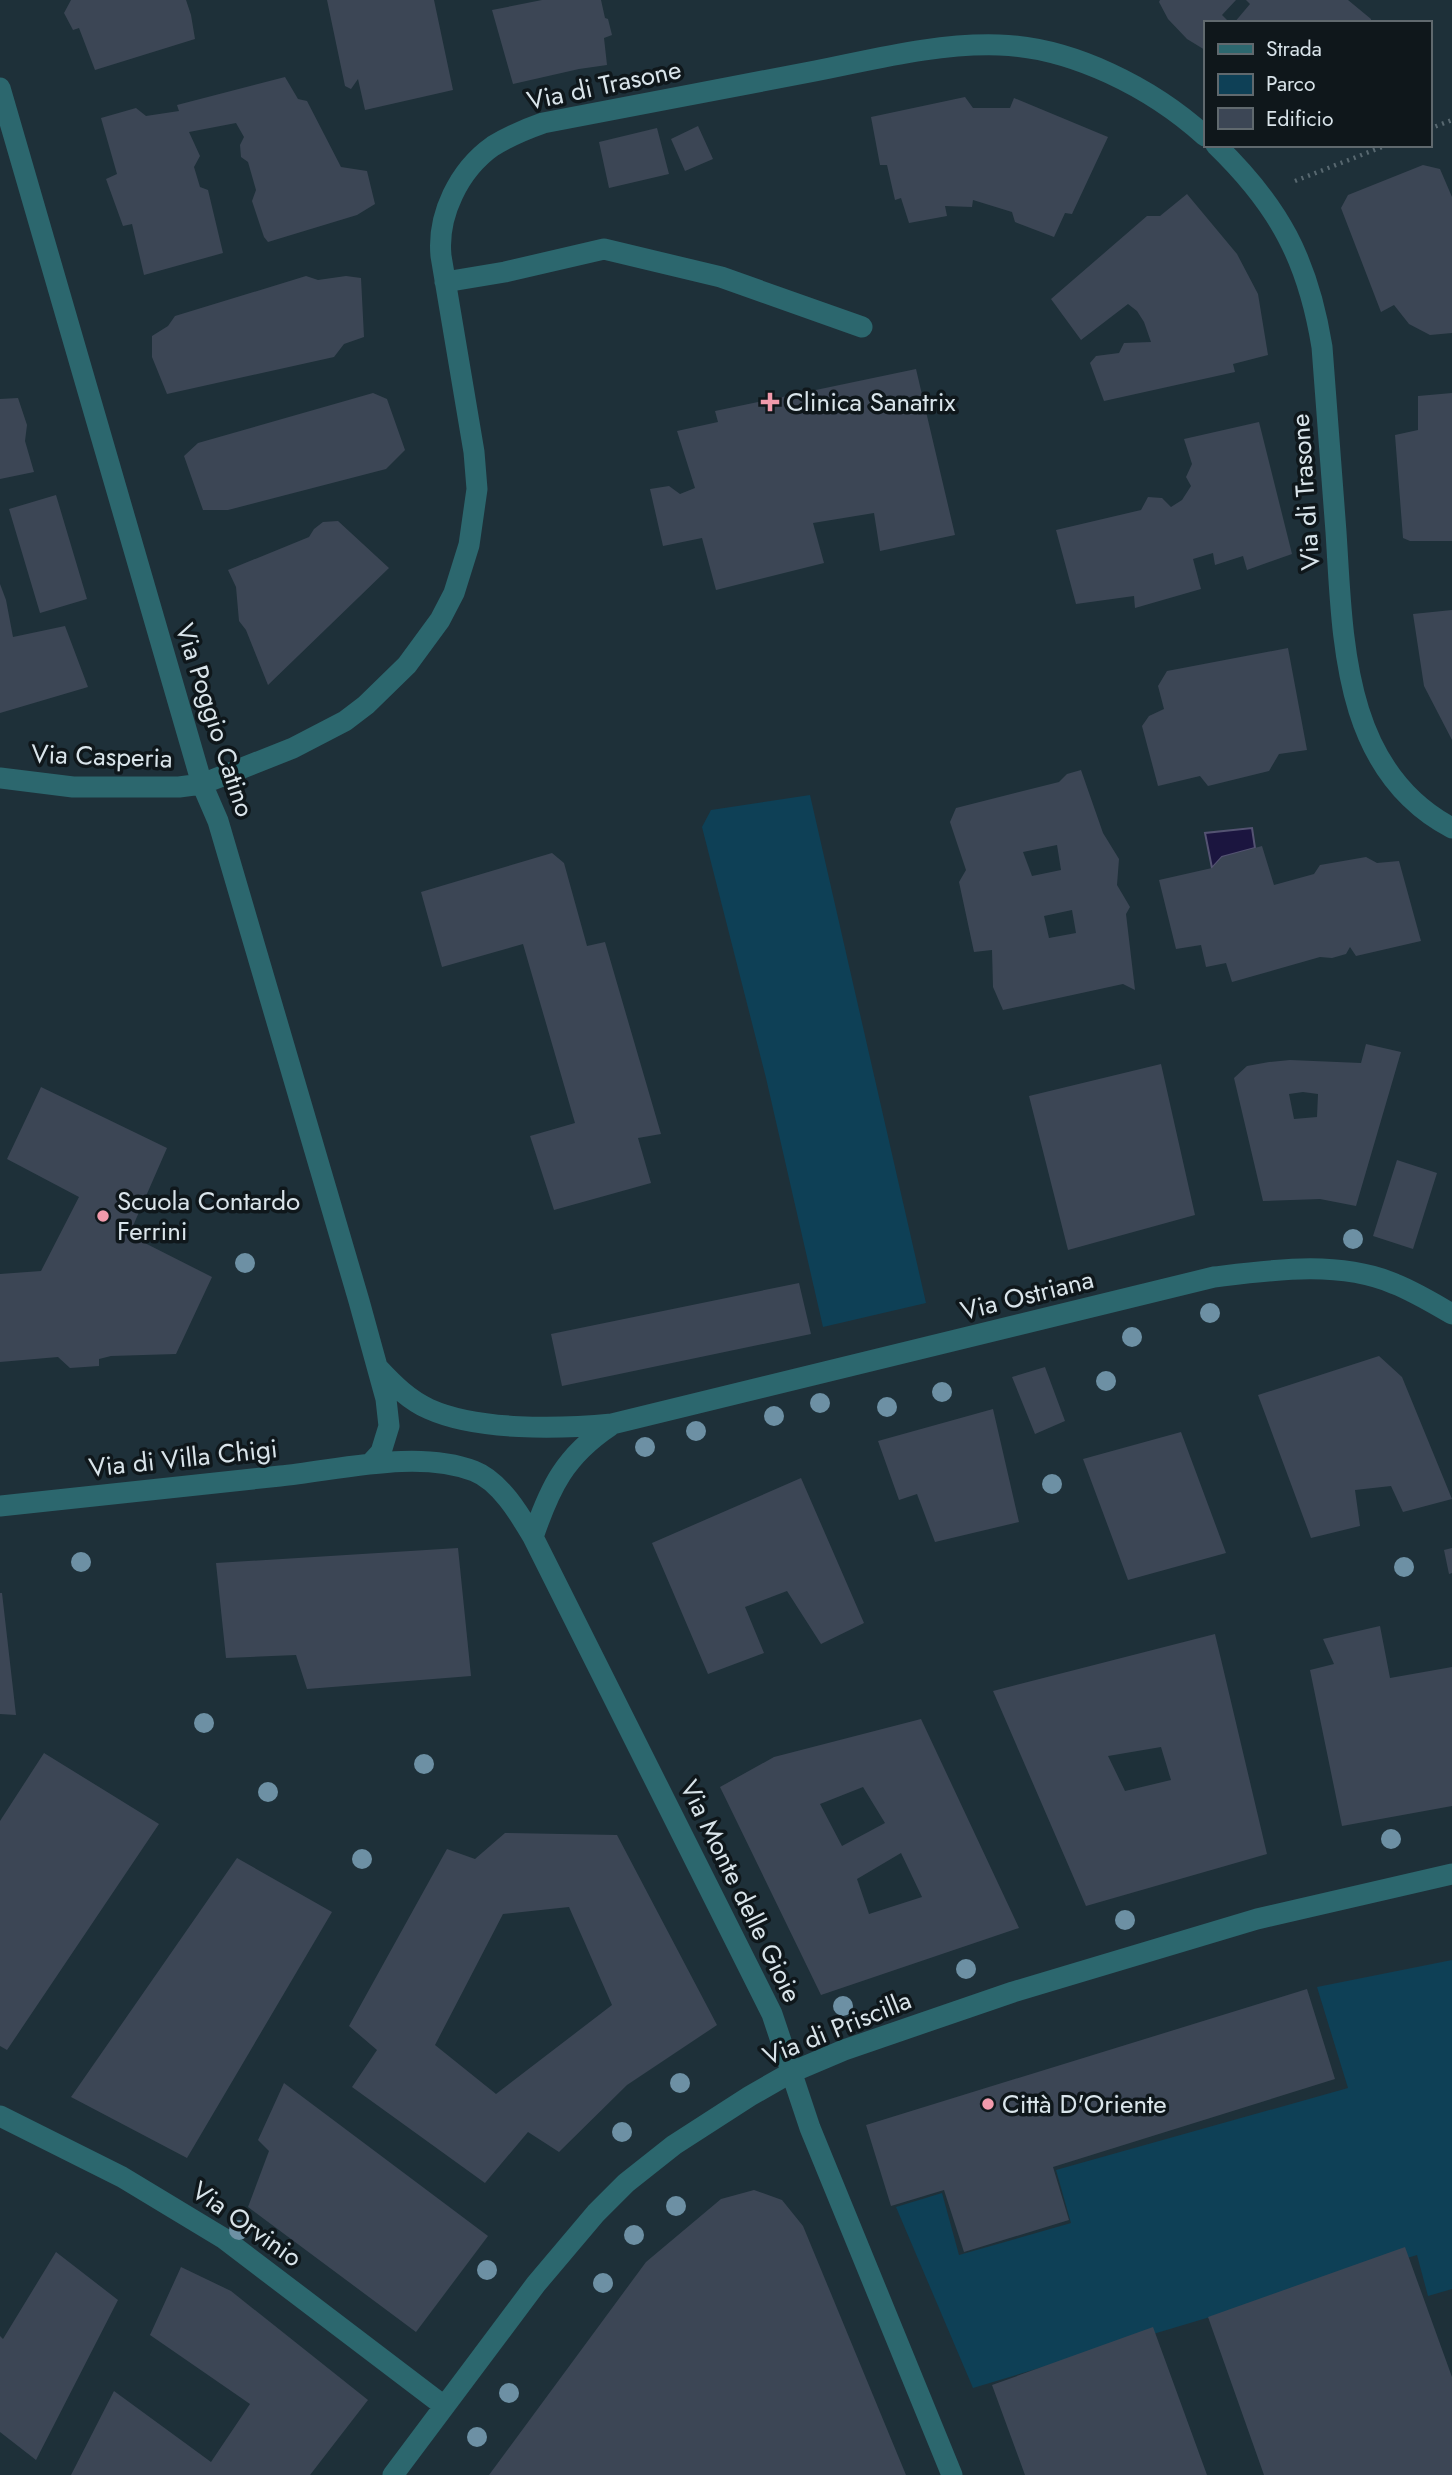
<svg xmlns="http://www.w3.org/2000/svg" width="1452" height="2475" font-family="Jost,sans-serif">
  <rect width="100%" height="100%" fill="#1e3039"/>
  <path fill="#0e4056" d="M810,795L926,1303L823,1327L766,1078L702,827L711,810Z
    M1452,1960V2289L1428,2296L1417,2255L973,2388L896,2207L942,2193L959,2255L1071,2223L1056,2170L1348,2088L1317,1987Z"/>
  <path fill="#1b153f" stroke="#545372" stroke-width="2" d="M1252,828L1255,848L1222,857L1212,868L1205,833Z"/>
  <path fill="#3c4655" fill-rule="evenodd" d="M71,0H186L191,15L195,39L95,70L79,28L73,30L64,13Z
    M327,0H434L453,90L365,110L358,79L351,89L345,86Z
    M542,0H601L605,18L608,19L612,35L604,38L607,65L579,69L513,84L492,10Z
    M1160,0H1236L1222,15L1230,23H1205V50L1187,39L1168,19L1159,2Z
    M1246,0H1348L1371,19V23H1234L1250,4Z
    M285,77L298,99L307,101L341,167L367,171L375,204L357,215L268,242L264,237L252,201L256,190L248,162L241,157L240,145L244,137L236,123L189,132L200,156L194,167L200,187L208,190L223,253L144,275L132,224L123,226L106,179L117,174L101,118L136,108L146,116L179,111L177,105Z
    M965,97L973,108H1010L1014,98L1108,137L1072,214L1065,213L1054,237L1015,222L1012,212L973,200L972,207L945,206L947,216L909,223L901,198L895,200L887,165H880L871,117Z
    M698,126L713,159L685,171L671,139Z
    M657,128L669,174L609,188L599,142Z
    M1423,165L1440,169L1452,197V333L1430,335L1409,324L1394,305L1381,312L1341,208L1348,195Z
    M1187,194L1237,254L1258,294L1268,355L1233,364L1235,372L1104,401L1090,363L1096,356L1119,353L1124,343L1151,342L1144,322L1137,311L1128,304L1081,340L1051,299L1147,216H1160Z
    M306,276L318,280L346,276L361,278L364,337L344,344L334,357L167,394L152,357V336L168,326L175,316Z
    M916,369L955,535L880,551L874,513L813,523L824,563L716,590L702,538L663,546L650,489L669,486L680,494L695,488L677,431L718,422L715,411Z
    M373,393L387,399L405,450L386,469L228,510H203L184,456L198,443Z
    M1452,393V541H1410L1403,538L1395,435L1418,430V396Z
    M18,398L27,425L25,441L34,472L0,479V399Z
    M1259,422L1292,554L1247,570L1243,556L1215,565L1213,553L1193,559L1201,589L1135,608L1134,596L1076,604L1056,530L1141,510L1148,497L1162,498L1171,507L1182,500L1191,486L1186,477L1192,464L1184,439Z
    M56,495L87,599L40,613L9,509Z
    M338,521L389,568L268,685L246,630L239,621L236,587L228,570L309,537L314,529L323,522Z
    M0,584L6,600L13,637L65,626L88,687L0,713Z
    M1452,610V740L1424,686L1413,614Z
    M1288,648L1307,750L1279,754L1269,771L1208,786L1200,776L1158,786L1142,726L1149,716L1164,709L1158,686L1167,671Z
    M1081,770L1103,833L1119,859L1117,885L1130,907L1126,914L1135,990L1123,984L1003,1010L993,987L992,950L974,952L959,882L966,870L950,822L956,808L1059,782L1067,774ZM1057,845L1061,870L1032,876L1023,852ZM1072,910L1076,933L1049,938L1044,916Z
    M1262,846L1274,885L1314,874L1320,865L1366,857L1377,863L1399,861L1421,941L1356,956L1350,947L1346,954L1332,958L1320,957L1232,982L1226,963L1206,967L1201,945L1176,949L1159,880L1212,868L1222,857Z
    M552,853L564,863L587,946L605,942L661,1134L638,1138L651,1183L554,1210L530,1136L575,1123L523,944L442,967L421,892Z
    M1366,1044L1401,1052L1356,1206L1320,1199L1263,1201L1234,1078L1247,1066L1269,1062L1290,1060L1361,1063ZM1303,1092L1318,1094L1317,1117L1294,1119L1289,1094Z
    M1161,1064L1195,1215L1068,1250L1029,1096Z
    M41,1087L167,1148L129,1235L212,1277L176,1354L111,1356L99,1359V1366L70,1368L58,1357L0,1362V1274L41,1271L79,1197L7,1159Z
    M1397,1160L1437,1173L1413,1249L1373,1236Z
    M799,1283L811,1334L562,1386L551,1334Z
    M1379,1356L1402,1377L1452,1499L1403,1512L1391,1486L1355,1490L1360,1526L1311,1538L1258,1395Z
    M1045,1367L1065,1421L1035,1434L1012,1377Z
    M993,1409L1019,1522L935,1542L917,1494L899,1500L878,1441Z
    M1181,1432L1226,1553L1128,1580L1083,1459Z
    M801,1478L864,1623L821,1644L787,1591L745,1607L764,1653L708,1674L652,1543Z
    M458,1548L471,1676L307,1689L296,1655L226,1658L216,1563Z
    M1452,1548V1573L1449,1574L1444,1550Z
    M0,1593H2L16,1715L0,1714Z
    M1380,1626L1390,1678L1452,1667V1806L1342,1826L1310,1670L1334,1664L1323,1639Z
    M1215,1634L1267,1854L1086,1906L993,1691ZM1161,1747L1171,1780L1125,1791L1108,1756Z
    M921,1719L1019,1928L821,1995L720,1787L774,1757ZM863,1787L885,1823L842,1846L820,1804ZM901,1853L922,1897L869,1914L857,1879Z
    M44,1753L159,1824L7,2050L0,2046V1821Z
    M505,1833L617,1835L717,2025L627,2085L559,2152L528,2132L485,2183L352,2087L377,2050L349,2026L447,1849L475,1859ZM569,1907L612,2005L496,2094L435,2045L503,1914Z
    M237,1858L332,1912L187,2158L71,2097Z
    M1307,1989L1335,2079L1053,2167L1069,2220L964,2252L944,2190L891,2206L866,2125Z
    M284,2083L488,2236L416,2332L248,2207L269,2151L258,2140Z
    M754,2190L782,2200L803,2226L906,2475H489L646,2262L721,2199Z
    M1405,2247L1452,2377V2475H1264L1208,2317Z
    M56,2252L118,2300L36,2460L0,2432V2336L3,2339Z
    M181,2267L231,2291L368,2400L310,2475H71L114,2391L211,2462L250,2404L150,2335Z
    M1153,2327L1207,2475H1025L992,2385Z"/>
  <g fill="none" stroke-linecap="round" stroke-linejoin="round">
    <path stroke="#586870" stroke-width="4.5" stroke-dasharray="2 5" stroke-linecap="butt" d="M1429,129L1452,120
      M1295,181L1387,145"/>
    <path stroke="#2c676e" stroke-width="21" d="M0,88L202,784L218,821L359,1301L386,1399L389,1426L381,1452L371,1463
      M1216,145C1279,206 1308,260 1322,347C1327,408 1331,470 1336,532C1343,639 1342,770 1452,828
      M445,282L505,272L604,249L721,277L862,327
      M0,778L73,787H179L202,784L293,748L345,721L366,705L407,665L440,620L454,593L469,545L477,489L474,452L441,256C437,215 459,170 493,146C509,136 526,129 543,123C634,106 724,88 815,71C876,59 937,43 999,45C1072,47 1152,88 1205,136
      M379,1369C394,1385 409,1400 429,1409C478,1431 559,1429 612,1424L1214,1277C1272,1270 1339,1260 1395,1284C1415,1292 1433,1303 1452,1314
      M0,1506C93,1496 186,1486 280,1476C339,1470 417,1449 474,1471C500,1481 520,1515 533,1537L772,2014L810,2128L952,2475
      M533,1537C550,1487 565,1456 610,1426
      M0,2116L122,2177L223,2238L444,2406
      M393,2475L536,2284L596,2213L626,2183L674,2145L750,2096L792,2072L844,2050L1013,1992L1257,1919L1452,1874"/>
  </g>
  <g fill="#6d90a4">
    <circle cx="1353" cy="1239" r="10"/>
    <circle cx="245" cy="1263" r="10"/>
    <circle cx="1210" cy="1313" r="10"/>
    <circle cx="1132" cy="1337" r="10"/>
    <circle cx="1106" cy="1381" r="10"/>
    <circle cx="942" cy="1392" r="10"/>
    <circle cx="820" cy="1403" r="10"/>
    <circle cx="887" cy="1407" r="10"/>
    <circle cx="774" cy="1416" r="10"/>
    <circle cx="696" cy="1431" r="10"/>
    <circle cx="645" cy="1447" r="10"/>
    <circle cx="1052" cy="1484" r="10"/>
    <circle cx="81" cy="1562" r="10"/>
    <circle cx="1404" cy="1567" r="10"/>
    <circle cx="204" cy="1723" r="10"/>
    <circle cx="424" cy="1764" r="10"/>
    <circle cx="268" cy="1792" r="10"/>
    <circle cx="1391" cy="1839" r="10"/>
    <circle cx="362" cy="1859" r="10"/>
    <circle cx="1125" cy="1920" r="10"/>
    <circle cx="966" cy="1969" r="10"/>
    <circle cx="843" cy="2006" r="10"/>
    <circle cx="680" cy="2083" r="10"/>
    <circle cx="622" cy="2132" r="10"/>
    <circle cx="676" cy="2206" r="10"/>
    <circle cx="239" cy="2230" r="10"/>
    <circle cx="634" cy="2235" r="10"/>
    <circle cx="487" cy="2270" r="10"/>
    <circle cx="603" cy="2283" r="10"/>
    <circle cx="509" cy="2393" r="10"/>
    <circle cx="477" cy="2437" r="10"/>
  </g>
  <g fill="#f29aac" stroke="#0f171b" stroke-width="2.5">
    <path d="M766.5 391.5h7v7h7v7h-7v7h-7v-7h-7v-7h7z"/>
    <circle cx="103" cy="1216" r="7"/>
    <circle cx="988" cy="2104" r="7"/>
  </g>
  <g text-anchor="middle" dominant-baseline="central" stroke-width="7" stroke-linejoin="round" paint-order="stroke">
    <g font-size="26" fill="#d9e4ea" stroke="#0f171b">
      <text transform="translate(604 85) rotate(-12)">Via di Trasone</text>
      <text transform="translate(1305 492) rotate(-94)">Via di Trasone</text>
      <text transform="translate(215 720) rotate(72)">Via Poggio Catino</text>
      <text transform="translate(102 756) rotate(2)">Via Casperia</text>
      <text transform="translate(1027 1295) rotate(-14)">Via Ostriana</text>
      <text transform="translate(183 1458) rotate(-6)">Via di Villa Chigi</text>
      <text transform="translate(741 1891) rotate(64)">Via Monte delle Gioie</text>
      <text transform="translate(837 2028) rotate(-22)">Via di Priscilla</text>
      <text transform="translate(247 2224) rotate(35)">Via Orvinio</text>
    </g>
    <g font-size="26" fill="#d9e4ea" stroke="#0f171b" text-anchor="start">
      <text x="786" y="402">Clinica Sanatrix</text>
      <text x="117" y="1201">Scuola Contardo<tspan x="117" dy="30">Ferrini</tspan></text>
      <text x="1002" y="2104">Città D'Oriente</text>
    </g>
  </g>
  <rect x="1204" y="21" width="228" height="126" fill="#0f171b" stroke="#60696e" stroke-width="2"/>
  <rect x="1218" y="44" width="35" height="10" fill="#2c676e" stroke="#60696e" stroke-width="2"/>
  <text x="1266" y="56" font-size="21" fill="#d9e4ea">Strada</text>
  <rect x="1218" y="74" width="35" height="21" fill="#0e4056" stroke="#60696e" stroke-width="2"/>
  <text x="1266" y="91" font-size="21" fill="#d9e4ea">Parco</text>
  <rect x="1218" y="108" width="35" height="21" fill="#3c4655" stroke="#60696e" stroke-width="2"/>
  <text x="1266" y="126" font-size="21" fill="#d9e4ea">Edificio</text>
</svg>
